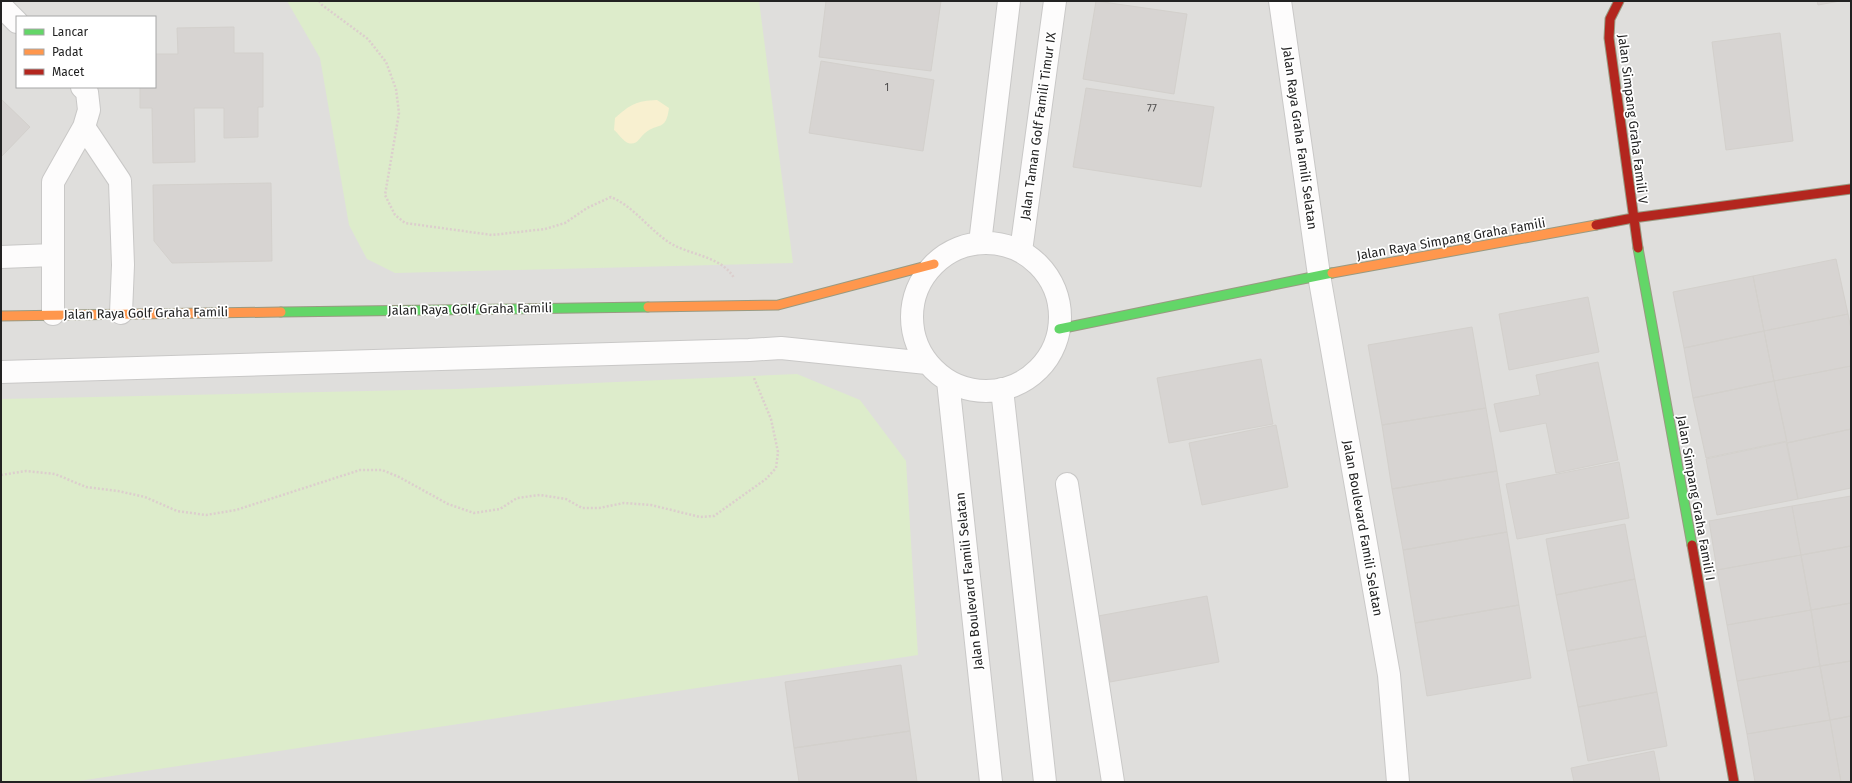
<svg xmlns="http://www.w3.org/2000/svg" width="1852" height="783" font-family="'Fira Sans',sans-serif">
  <rect width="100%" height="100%" fill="#f0eeeb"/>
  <path fill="#dfdedc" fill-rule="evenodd" d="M1,1H1851V782H1ZM17,17H155V87H17Z"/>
  <path fill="#ddeccb" d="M287,1H759L793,263L395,273L367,259L349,225L320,58Z
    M797,374L860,400L906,461L918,655L72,782H1V399L456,389Z"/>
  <path fill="#f8f0d0" d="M657,100L669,108C666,132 658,122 645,133C640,137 637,146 628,143C623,141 618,133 614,130L615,118C631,104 636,101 657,100Z"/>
  <path fill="#d7d4d2" stroke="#d3d0cc" d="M826,1H941L931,71L819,57Z
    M1096,1L1187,14L1174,94L1083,79Z
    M1817,1H1840L1818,5Z
    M234,27V53H263V107H258V137L224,138V108H194L195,162L153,163L152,108H140V87H155V54H178L177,28Z
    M1780,33L1793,141L1726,150L1712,42Z
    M821,61L934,80L923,151L809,133Z
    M1086,88L1214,107L1201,187L1073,167Z
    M1,99L30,127L1,157Z
    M271,183L272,261L172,263L154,241L153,185Z
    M1836,259L1848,314L1764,331L1753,276Z
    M1753,276L1764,331L1684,348L1673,292Z
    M1588,297L1599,352L1509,370L1499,314Z
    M1848,314L1851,329V366L1774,381L1764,331Z
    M1472,327L1486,408L1382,425L1368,345Z
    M1764,331L1774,381L1693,398L1684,348Z
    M1261,359L1273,424L1169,443L1157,378Z
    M1598,362L1618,460L1556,473L1546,423L1500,432L1494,404L1540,395L1536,375Z
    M1851,366V429L1787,443L1774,381Z
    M1774,381L1787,441L1706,458L1693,398Z
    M1486,408L1497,471L1392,489L1382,425Z
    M1276,425L1288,487L1202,505L1189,443Z
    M1851,429V488L1798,499L1787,443Z
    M1786,442L1798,499L1717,515L1706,459Z
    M1619,462L1629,518L1517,539L1506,484Z
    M1497,471L1507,532L1403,550L1392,489Z
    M1851,496V546L1801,555L1792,506Z
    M1792,506L1801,555L1717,570L1709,521Z
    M1625,524L1635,579L1556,595L1546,539Z
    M1507,532L1519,605L1415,623L1403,550Z
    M1851,546V603L1811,610L1801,555Z
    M1801,555L1811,610L1727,625L1717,570Z
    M1635,579L1646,636L1567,651L1556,595Z
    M1207,596L1219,662L1110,682L1098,616Z
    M1851,603V661L1820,666L1811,610Z
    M1519,605L1531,678L1427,696L1415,623Z
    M1811,610L1820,666L1737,681L1727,625Z
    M1646,636L1657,692L1578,707L1567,651Z
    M1851,661V716L1830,720L1820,666Z
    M901,665L910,731L794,748L785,682Z
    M1820,666L1830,720L1747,734L1737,681Z
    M1657,692L1667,746L1588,761L1578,707Z
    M1851,716V781L1841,782L1830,720Z
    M1830,720L1841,782H1755L1747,734Z
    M910,731L917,782H799L794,748Z
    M1654,751L1660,782H1574L1571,768Z"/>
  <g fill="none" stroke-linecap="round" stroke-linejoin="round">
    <g stroke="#c9c8c7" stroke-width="24">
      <path id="street" d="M1280,1L1319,275L1389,675L1398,782
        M1,6L17,22
        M84,127L120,181L123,265L121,313
        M980,243L1009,1
        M912 317a74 74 0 1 1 148 0a74 74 0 1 1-148 0Z
        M1021,251L1055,1
        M1,257L53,255
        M53,314V182L84,127L89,110L87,92L82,87
        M1,372L749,350L781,348L927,363
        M948,381L991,782
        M1002,389L1045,782
        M1067,484L1113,782"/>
    </g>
    <g stroke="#999a82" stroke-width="11">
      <path id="fast" d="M1638,248L1692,545
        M281,312L648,307
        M1059,329L1332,273"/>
    </g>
    <g stroke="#999a82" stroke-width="11">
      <path id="slow" d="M1332,273L1596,225
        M648,307L778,305L934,264
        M1,316L281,312"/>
    </g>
    <g stroke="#999a82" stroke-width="11">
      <path id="jam" d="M1619,1L1610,19L1609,38L1638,248
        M1596,225L1633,218L1851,189
        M1692,545L1734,782"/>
    </g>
    <path stroke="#dccecd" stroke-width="2.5" stroke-dasharray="2 2" stroke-linecap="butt" d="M319,1L322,5L368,39L386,62L396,89L399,113L385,195L395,215L405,223L492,235L545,229L565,223L587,208L611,197C634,207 647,227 667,241C686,255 721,255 734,278
      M1,475L26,471L55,474L86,487L118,491L145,497L177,511L206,515L236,510L360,470H382L399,477L448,504L474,513L500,509L517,498L540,495L566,499L582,508H599L624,503L651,505L700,517L714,516L766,479L776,468L778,452L771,419L754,378"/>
    <use href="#street" stroke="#fdfcfc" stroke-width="22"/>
    <use href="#fast" stroke="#63d668" stroke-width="9"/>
    <use href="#slow" stroke="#ff974d" stroke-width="9"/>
    <use href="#jam" stroke="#b3261e" stroke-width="9"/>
  </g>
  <g text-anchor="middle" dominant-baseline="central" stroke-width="3.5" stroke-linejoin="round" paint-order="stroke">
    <g font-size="11" fill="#4f4e4e">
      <text x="887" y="87">1</text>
      <text x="1152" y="108">77</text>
    </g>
    <g font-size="13" fill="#222" stroke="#fff">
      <text transform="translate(1633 119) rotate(83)">Jalan Simpang Graha Famili V</text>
      <text transform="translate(1038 126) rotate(-82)">Jalan Taman Golf Famili Timur IX</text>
      <text transform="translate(1300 138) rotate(82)">Jalan Raya Graha Famili Selatan</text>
      <text transform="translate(1451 239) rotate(-10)">Jalan Raya Simpang Graha Famili</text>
      <text transform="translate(470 309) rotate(-1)">Jalan Raya Golf Graha Famili</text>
      <text transform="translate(146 313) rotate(-1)">Jalan Raya Golf Graha Famili</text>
      <text transform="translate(1696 498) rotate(80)">Jalan Simpang Graha Famili I</text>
      <text transform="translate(1363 528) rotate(80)">Jalan Boulevard Famili Selatan</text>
      <text transform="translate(969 581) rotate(-96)">Jalan Boulevard Famili Selatan</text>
    </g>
  </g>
  <rect width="1852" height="783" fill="none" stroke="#222222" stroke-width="4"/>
  <rect x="16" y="16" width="140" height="72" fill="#ffffff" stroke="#a7a7a7"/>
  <rect x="24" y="29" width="20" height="6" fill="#63d668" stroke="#a7a7a7"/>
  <text x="52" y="36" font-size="12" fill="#222222">Lancar</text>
  <rect x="24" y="49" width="20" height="6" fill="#ff974d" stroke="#a7a7a7"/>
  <text x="52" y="56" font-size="12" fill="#222222">Padat</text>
  <rect x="24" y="69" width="20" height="6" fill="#b3261e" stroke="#a7a7a7"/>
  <text x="52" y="76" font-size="12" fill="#222222">Macet</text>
</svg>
